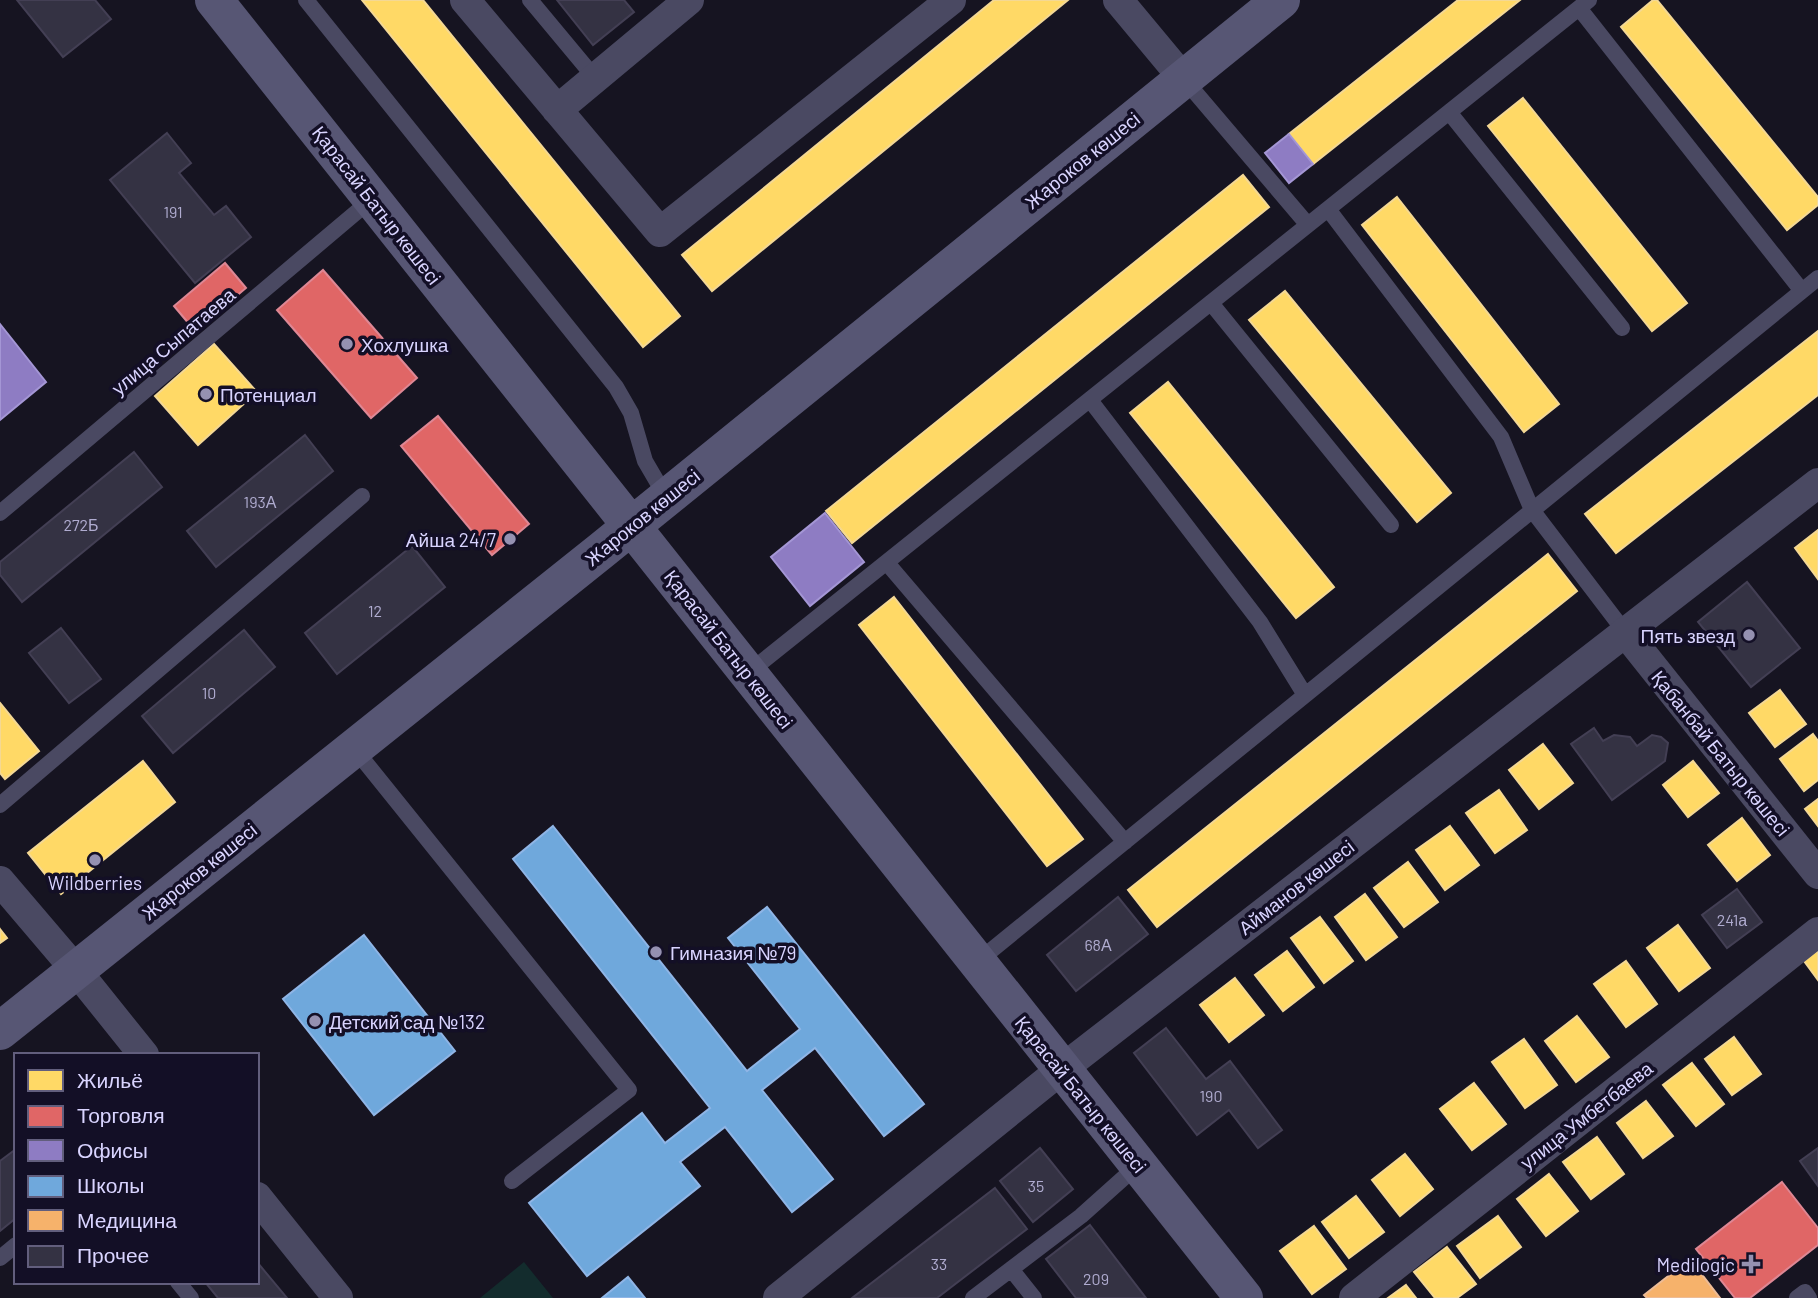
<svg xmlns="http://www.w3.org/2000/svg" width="1818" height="1298" font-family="Barlow,sans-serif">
  <rect width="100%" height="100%" fill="#161421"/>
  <path fill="#132c2d" d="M524,1262L553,1298H480Z"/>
  <path fill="#ffd966" stroke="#f4d894" stroke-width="2" d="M362,0H423L680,316L643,347Z
    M994,0H1068L712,291L682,255Z
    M1458,0H1520L1313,164L1289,134Z
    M1653,0H1657L1818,197V205L1787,230L1621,27Z
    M1523,98L1687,303L1652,331L1488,126Z
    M1243,175L1269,207L852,543L826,511Z
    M1397,197L1559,404L1524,432L1362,225Z
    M1285,291L1451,493L1417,522L1249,320Z
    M1818,331V395L1616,553L1585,514Z
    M214,344L257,392L198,445L155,396Z
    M1168,382L1334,587L1296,618L1130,413Z
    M1818,530V579L1795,548Z
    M1548,554L1577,591L1157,927L1128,890Z
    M894,597L1083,839L1047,866L859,625Z
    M1780,690L1806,724L1775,747L1749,713Z
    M0,703L39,751L5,779L0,773Z
    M1813,734L1818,741V780L1804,791L1780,759Z
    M1543,744L1573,783L1539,809L1509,770Z
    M143,761L175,802L61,894L28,853Z
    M1693,761L1719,793L1688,817L1663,785Z
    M1499,790L1527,830L1495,853L1466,813Z
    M1818,799V826L1805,809Z
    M1742,818L1770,855L1737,881L1708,845Z
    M1450,826L1479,865L1445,890L1416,850Z
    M1408,862L1438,902L1404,927L1374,888Z
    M1365,894L1397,937L1366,960L1335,917Z
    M1320,917L1353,961L1324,983L1291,938Z
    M1678,925L1710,968L1679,991L1647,948Z
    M0,929L7,938L0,943Z
    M1818,950V980L1804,961Z
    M1287,951L1314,987L1283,1011L1255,975Z
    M1626,961L1657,1004L1626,1027L1594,984Z
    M1235,978L1264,1015L1229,1042L1200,1005Z
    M1577,1016L1609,1057L1576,1082L1545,1041Z
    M1734,1037L1761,1074L1732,1095L1705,1059Z
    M1524,1039L1557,1085L1525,1108L1492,1062Z
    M1692,1063L1724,1104L1696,1126L1663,1085Z
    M1474,1083L1506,1124L1472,1150L1440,1109Z
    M1646,1101L1673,1136L1643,1158L1617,1123Z
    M1597,1137L1624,1174L1591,1199L1563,1162Z
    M1405,1154L1433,1189L1400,1216L1372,1180Z
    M1549,1174L1578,1211L1546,1236L1517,1199Z
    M1356,1196L1384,1232L1349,1258L1322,1222Z
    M1498,1216L1521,1247L1480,1278L1457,1246Z
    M1314,1226L1346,1269L1312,1294L1280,1251Z
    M1447,1247L1476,1284L1457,1298H1435L1414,1272Z
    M1406,1285L1416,1298H1388Z"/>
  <path fill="#e06666" stroke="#de8794" stroke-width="2" d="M225,263L246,288L195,331L174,306Z
    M323,270L417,378L371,418L277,310Z
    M438,416L529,524L492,555L401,446Z
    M1782,1182L1818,1228V1245L1750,1298H1735L1696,1249Z"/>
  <path fill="#8e7cc3" stroke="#a496d5" stroke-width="2" d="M1289,134L1313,164L1289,183L1265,153Z
    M0,324L46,382L0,420Z
    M825,513L864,562L810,606L771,557Z"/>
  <path fill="#6fa8dc" stroke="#8fb5e6" stroke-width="2" d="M553,826L747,1071L800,1029L728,938L767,907L924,1104L884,1136L815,1048L762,1090L833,1179L792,1212L725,1127L680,1162L700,1186L587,1276L529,1203L642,1113L665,1143L710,1108L513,859Z
    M364,935L455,1051L374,1115L283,999Z
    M628,1277L645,1298H602Z"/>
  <path fill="#f6b26b" stroke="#edbc97" stroke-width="2" d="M1690,1259L1720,1298H1647L1644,1295Z"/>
  <path fill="#343243" stroke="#433f54" stroke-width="2" d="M17,0H95L111,19L63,57Z
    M557,0H624L634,12L593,45Z
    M167,133L191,163L179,173L214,215L226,206L251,237L195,283L110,180Z
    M305,435L333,471L216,567L187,531Z
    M134,452L162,487L22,602L0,575V562Z
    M412,546L445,587L337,674L305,633Z
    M1747,582L1800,648L1751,687L1698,622Z
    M61,628L101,679L69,703L29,653Z
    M244,630L275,667L173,753L142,716Z
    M1594,728L1603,741L1614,735L1630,737L1637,746L1652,735L1661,737L1668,743L1665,761L1612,800L1571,744Z
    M1737,889L1762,922L1727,948L1702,915Z
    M1118,897L1148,934L1076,991L1047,955Z
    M1166,1028L1206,1079L1230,1061L1282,1130L1258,1148L1229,1110L1197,1135L1134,1053Z
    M1040,1148L1073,1189L1033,1222L1000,1181Z
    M1818,1148V1186L1800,1161Z
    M16,1149V1218L0,1231V1161Z
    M995,1188L1027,1229L937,1298H852Z
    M1090,1225L1146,1298H1076L1046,1259Z
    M257,1262L287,1298H218L205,1282H257Z"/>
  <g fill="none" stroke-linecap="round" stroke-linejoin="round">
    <path stroke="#4a4962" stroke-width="16" d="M306,0L616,387L631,413L645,461L666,497
      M530,0L595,78
      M1579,8L1802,291
      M1183,78L1308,225
      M1449,112L1622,328
      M1328,209L1501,437L1532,510L1625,632
      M1211,303L1391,525
      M1090,400L1260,622L1305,695
      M0,513L372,199
      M887,563L1125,842
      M748,673L1589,0
      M353,747L629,1090L512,1181
      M0,805L362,496
      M977,962L1818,278
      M0,1258L16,1245
      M1011,1269L1034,1298
      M178,1282L191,1298
      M973,1298L1081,1216L1138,1165
      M1797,1298L1805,1292L1809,1298"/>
    <path stroke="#4a4962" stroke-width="30" d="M465,0L660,232L951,0
      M1118,0L1183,78
      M557,110L689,0
      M1625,632L1818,874
      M0,881L75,969L144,1055
      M257,1197L338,1298
      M778,1298L1062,1069L1818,483
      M1354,1298L1818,932"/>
    <path stroke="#575674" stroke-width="38" d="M214,0L1244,1298
      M0,1031L602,550L1281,0"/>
  </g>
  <g fill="#9591b1" stroke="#130f26" stroke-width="2.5">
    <circle cx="347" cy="344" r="7"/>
    <circle cx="206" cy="394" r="7"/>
    <circle cx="510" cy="539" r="7"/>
    <circle cx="1749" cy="635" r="7"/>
    <circle cx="95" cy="860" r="7"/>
    <circle cx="656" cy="952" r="7"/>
    <circle cx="315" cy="1021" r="7"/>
    <path d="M1747.5 1253.5h7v7h7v7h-7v7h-7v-7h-7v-7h7z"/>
  </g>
  <g text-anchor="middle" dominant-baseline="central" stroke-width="7" stroke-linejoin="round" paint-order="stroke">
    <g font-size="16" fill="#b0acd0">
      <text x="173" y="211">191</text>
      <text x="260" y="501">193А</text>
      <text x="81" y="524">272Б</text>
      <text x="375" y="610">12</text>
      <text x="209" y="692">10</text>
      <text x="1732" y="919">241а</text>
      <text x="1098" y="944">68А</text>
      <text x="1211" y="1095">190</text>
      <text x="1036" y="1185">35</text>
      <text x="939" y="1263">33</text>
      <text x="1096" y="1278">209</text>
    </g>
    <g font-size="19" fill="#d9d4ff" stroke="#130f26">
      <text transform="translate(1082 160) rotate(-39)">Жароков көшесі</text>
      <text transform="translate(377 205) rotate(52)">Қарасай Батыр көшесі</text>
      <text transform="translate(173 341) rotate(-40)">улица Сыпатаева</text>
      <text transform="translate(642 517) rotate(-39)">Жароков көшесі</text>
      <text transform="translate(729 649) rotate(52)">Қарасай Батыр көшесі</text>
      <text transform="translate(1721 753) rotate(51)">Қабанбай Батыр көшесі</text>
      <text transform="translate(199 871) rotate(-39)">Жароков көшесі</text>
      <text transform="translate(1296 887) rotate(-38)">Айманов көшесі</text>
      <text transform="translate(1081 1094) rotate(51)">Қарасай Батыр көшесі</text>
      <text transform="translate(1586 1115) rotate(-38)">улица Умбетбаева</text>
    </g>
    <g font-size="19" fill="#d9d4ff" stroke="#130f26" text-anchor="start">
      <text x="361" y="344">Хохлушка</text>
      <text x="220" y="394">Потенциал</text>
      <text x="496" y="539" text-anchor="end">Айша 24/7</text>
      <text x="1735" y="635" text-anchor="end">Пять звезд</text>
      <text x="95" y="882" text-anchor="middle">Wildberries</text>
      <text x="670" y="952">Гимназия №79</text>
      <text x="329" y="1021">Детский сад №132</text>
      <text x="1735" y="1264" text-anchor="end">Medilogic</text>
    </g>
  </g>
  <rect x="14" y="1053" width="245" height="231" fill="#130f26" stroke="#625e7d" stroke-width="2"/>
  <rect x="28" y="1070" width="35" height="21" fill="#ffd966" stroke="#625e7d" stroke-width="2"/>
  <text x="77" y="1088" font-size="21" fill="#d9d4ff">Жильё</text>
  <rect x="28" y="1106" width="35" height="21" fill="#e06666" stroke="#625e7d" stroke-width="2"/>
  <text x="77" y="1123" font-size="21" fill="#d9d4ff">Торговля</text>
  <rect x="28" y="1140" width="35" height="21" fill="#8e7cc3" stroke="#625e7d" stroke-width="2"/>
  <text x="77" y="1158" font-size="21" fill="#d9d4ff">Офисы</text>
  <rect x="28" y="1176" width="35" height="21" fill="#6fa8dc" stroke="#625e7d" stroke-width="2"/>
  <text x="77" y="1193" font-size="21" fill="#d9d4ff">Школы</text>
  <rect x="28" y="1210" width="35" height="21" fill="#f6b26b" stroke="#625e7d" stroke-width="2"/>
  <text x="77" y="1228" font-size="21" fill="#d9d4ff">Медицина</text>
  <rect x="28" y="1246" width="35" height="21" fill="#343243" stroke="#625e7d" stroke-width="2"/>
  <text x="77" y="1263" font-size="21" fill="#d9d4ff">Прочее</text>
</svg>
